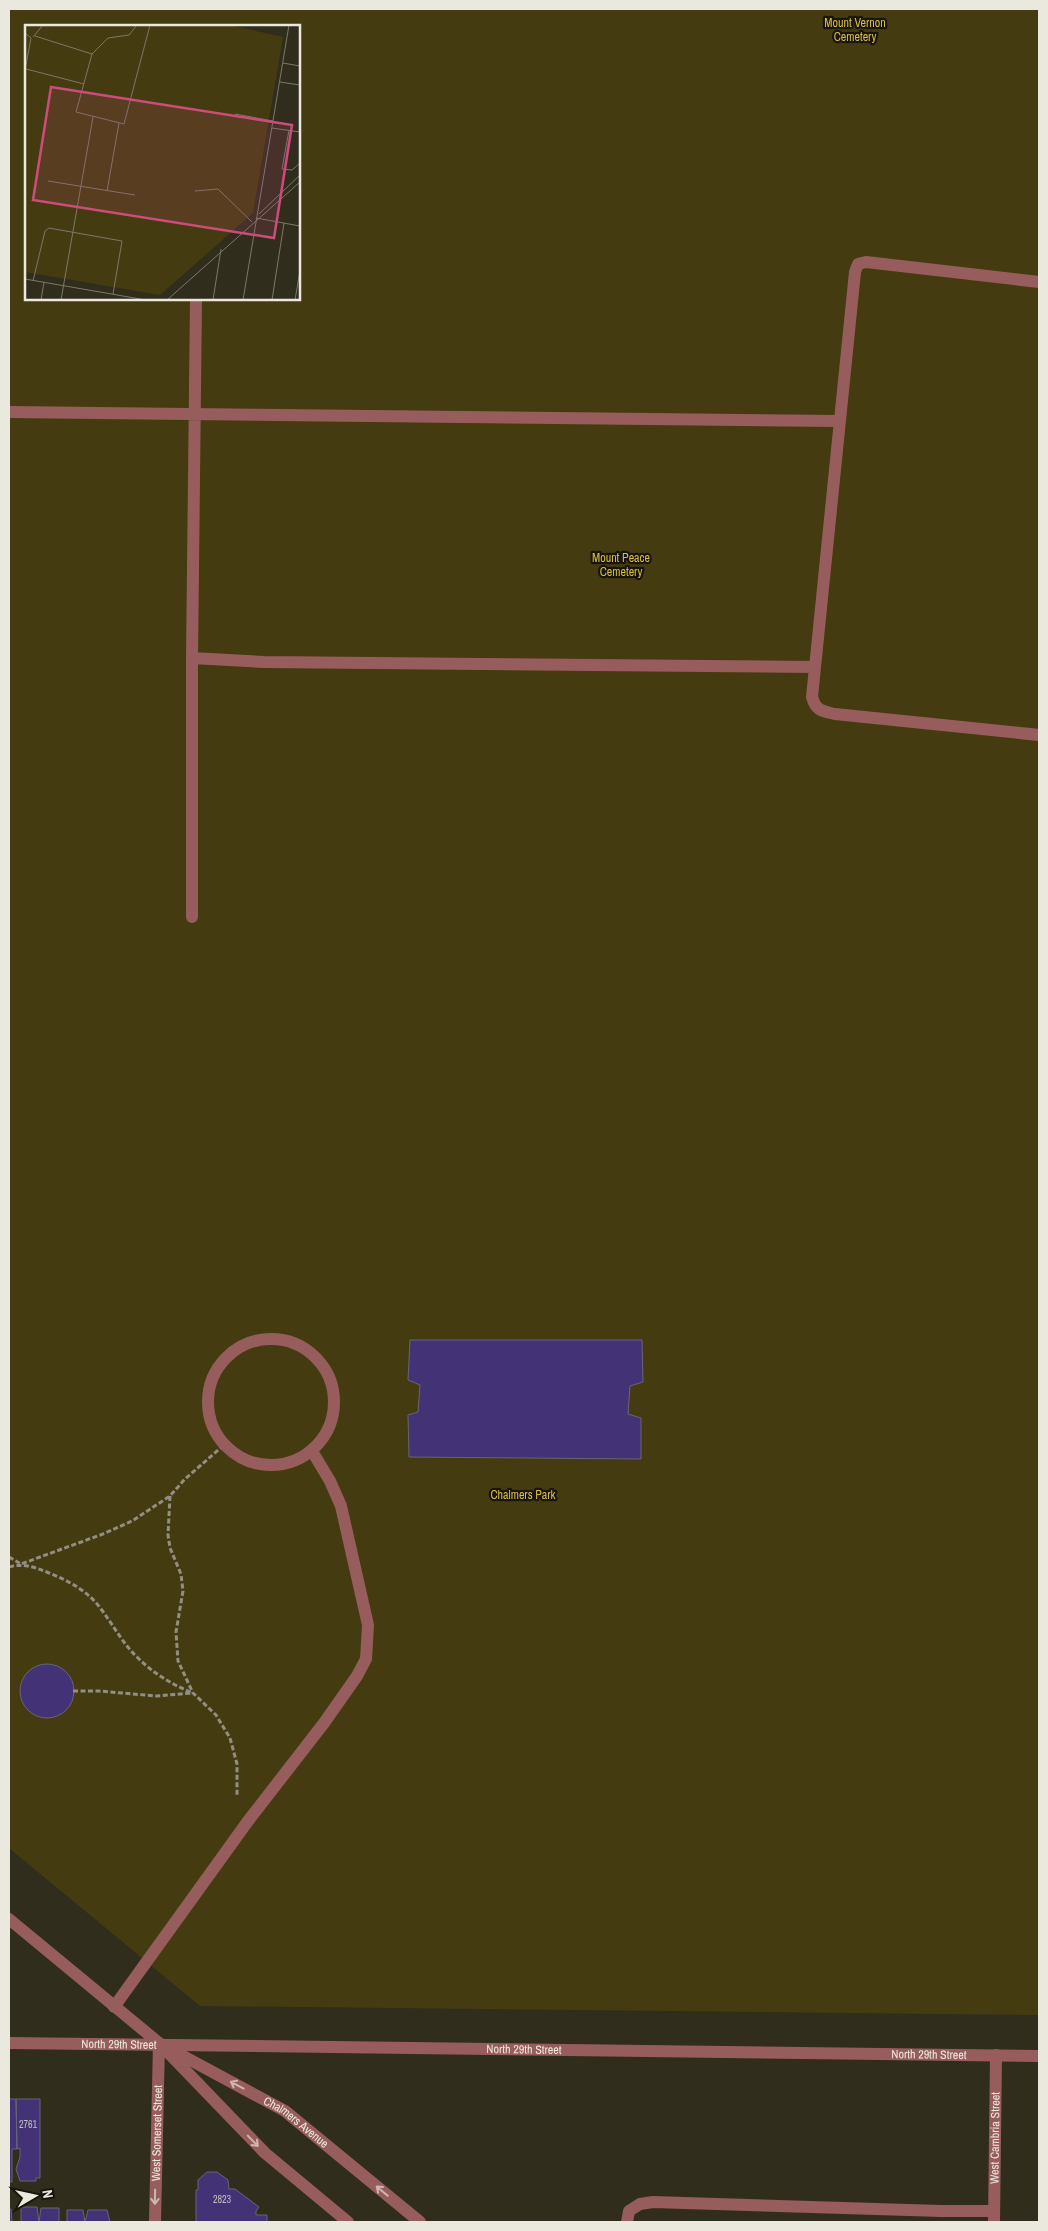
<svg xmlns="http://www.w3.org/2000/svg" width="1048" height="2231" font-family="'Archivo Narrow',sans-serif">
  <rect width="100%" height="100%" fill="#312d1d"/>
  <path fill="#453b11" fill-rule="evenodd" d="M9,9H1039V2015L200,2006L9,1848ZM26,26H299V299H26Z"/>
  <path fill="#433376" stroke="#676577" d="M410,1340H642L643,1382L630,1386L628,1414L641,1418V1459L409,1457L408,1415L418,1412L420,1385L408,1380Z
    M20 1691a27 27 0 1 1 54 0a27 27 0 1 1-54 0Z
    M9,2099H16L17,2149H12V2182H9Z
    M16,2099H40V2178H36V2181H20L16,2169L20,2157V2148L17,2149Z
    M207,2172H217L228,2180L229,2189H235L259,2207L256,2211V2215H267V2222H196V2190H198V2180Z
    M21,2207H37L39,2222H21Z
    M41,2208H59V2222H39Z
    M9,2209H11L12,2222H9Z
    M67,2210H83L85,2222H67Z
    M88,2210H107L110,2222H85Z"/>
  <g fill="none" stroke-linecap="round" stroke-linejoin="round">
    <path stroke="#928f82" stroke-width="3" stroke-dasharray="5 2.5" stroke-linecap="butt" d="M170,1496L168,1535L170,1548L181,1574L183,1591L176,1632L178,1661L193,1693L216,1715L230,1738L237,1764V1796
      M9,1557L21,1564L103,1534L132,1521L170,1496L185,1479L224,1445
      M9,1567C23,1563 35,1567 49,1573C69,1581 88,1591 101,1609C114,1626 123,1644 138,1658C154,1674 172,1684 192,1693
      M73,1691H99L156,1696L192,1693"/>
    <path stroke="#975d5d" stroke-width="12" d="M1039,282L866,262L858,264L855,272L812,697C816,711 822,711 835,714L1039,735
      M9,412L839,421
      M192,658L263,662L815,667
      M192,917V658L196,299
      M208 1402a63 63 0 1 1 126 0a63 63 0 1 1-126 0Z
      M114,2007L248,1821L324,1723L357,1676L366,1659L368,1625L341,1506L330,1481L312,1451
      M627,2222L629,2211L640,2204L653,2202L941,2211H994"/>
    <g stroke="#975d5d" stroke-width="12">
      <path id="s1" d="M155,2222L159,2043"/>
      <path id="s2" d="M994,2222L996,2055"/>
    </g>
    <g stroke="#975d5d" stroke-width="12">
      <path d="M9,1919L159,2043L265,2153L348,2222"/>
      <path id="s3" d="M9,2043L1039,2056"/>
      <path id="s4" d="M170,2049L285,2111L420,2222"/>
    </g>
  </g>
  <defs><path id="oneway-shaft" d="M-6 0H5M1.5-3L5.5 0L1.5 3" fill="none" stroke-width="1.6" stroke-linecap="round" stroke-linejoin="round" transform="scale(1.25)"/></defs>
  <g stroke="#ceb7b1">
    <use href="#oneway-shaft" transform="translate(237 2085) rotate(-152)"/>
    <use href="#oneway-shaft" transform="translate(253 2141) rotate(46)"/>
    <use href="#oneway-shaft" transform="translate(382 2191) rotate(-140)"/>
    <use href="#oneway-shaft" transform="translate(155 2197) rotate(91)"/>
  </g>
  <g text-anchor="middle" dominant-baseline="central" stroke-width="4.5" stroke-linejoin="round" paint-order="stroke">
    <g font-size="10" fill="#c1bbc4">
      <text x="28" y="2124">2761</text>
      <text x="222" y="2199">2823</text>
    </g>
    <g font-size="12" fill="#dabc43" stroke="#17150e">
      <text x="855" y="23">Mount Vernon<tspan x="855" dy="14">Cemetery</tspan></text>
      <text x="621" y="558">Mount Peace<tspan x="621" dy="14">Cemetery</tspan></text>
      <text x="523" y="1495">Chalmers Park</text>
    </g>
    <g font-size="12" fill="#ebe8de" stroke="#17150e">
      <text stroke="none"><textPath href="#s3" startOffset="110">North 29th Street</textPath></text>
      <text stroke="none"><textPath href="#s3" startOffset="515">North 29th Street</textPath></text>
      <text stroke="none"><textPath href="#s3" startOffset="920">North 29th Street</textPath></text>
      <text stroke="none"><textPath href="#s4" startOffset="146">Chalmers Avenue</textPath></text>
      <text stroke="none"><textPath href="#s1" startOffset="89">West Somerset Street</textPath></text>
      <text stroke="none"><textPath href="#s2" startOffset="84">West Cambria Street</textPath></text>
    </g>
  </g>
  <g transform="translate(25 25)">
    <rect width="275" height="275" fill="#312d1d"/>
    <path d="M0,0H204L258,12L228,188L135,270L0,247Z" fill="#453b11"/>
    <path fill="none" stroke="#7b786a" stroke-width="1" d="M112,0L104,10L83,13L67,29L51,87L99,99L125,0M0,8L6,13L0,45M10,11L67,29M8,12L18,0M258,38L275,41M1,44L59,59M255,57L275,60M210,89L248,96M247,103L275,107M264,105L257,144L267,145L275,138M23,156L110,170M82,166L94,98M170,166L193,164L227,197M234,189L275,150M231,193L275,201M0,254L121,275M8,256L20,206L24,203L97,216L88,269M16,275L19,257M36,275L68,92M142,275L275,157M188,275L196,224M218,275L264,0M247,275L259,198M270,275L275,246"/>
    <path fill="#cc4c7c" fill-opacity="0.15" stroke="#cc4c7c" stroke-width="2.5" d="M26,62L267,100L249,213L8,175Z"/>
    <rect width="275" height="275" fill="none" stroke="#ebe8de" stroke-width="2.5"/>
  </g>
  <rect width="1048" height="2231" fill="none" stroke="#ebe8de" stroke-width="20"/>
  <g transform="translate(35 2196) rotate(81)" stroke="#17150e" stroke-width="4" paint-order="stroke">
  <path d="M0-4L9 19L0 12L-9 19Z" fill="#ebe8de"/>
  <text y="-8" font-size="14" font-weight="bold" text-anchor="middle" fill="#ebe8de">N</text>
  </g>
</svg>
